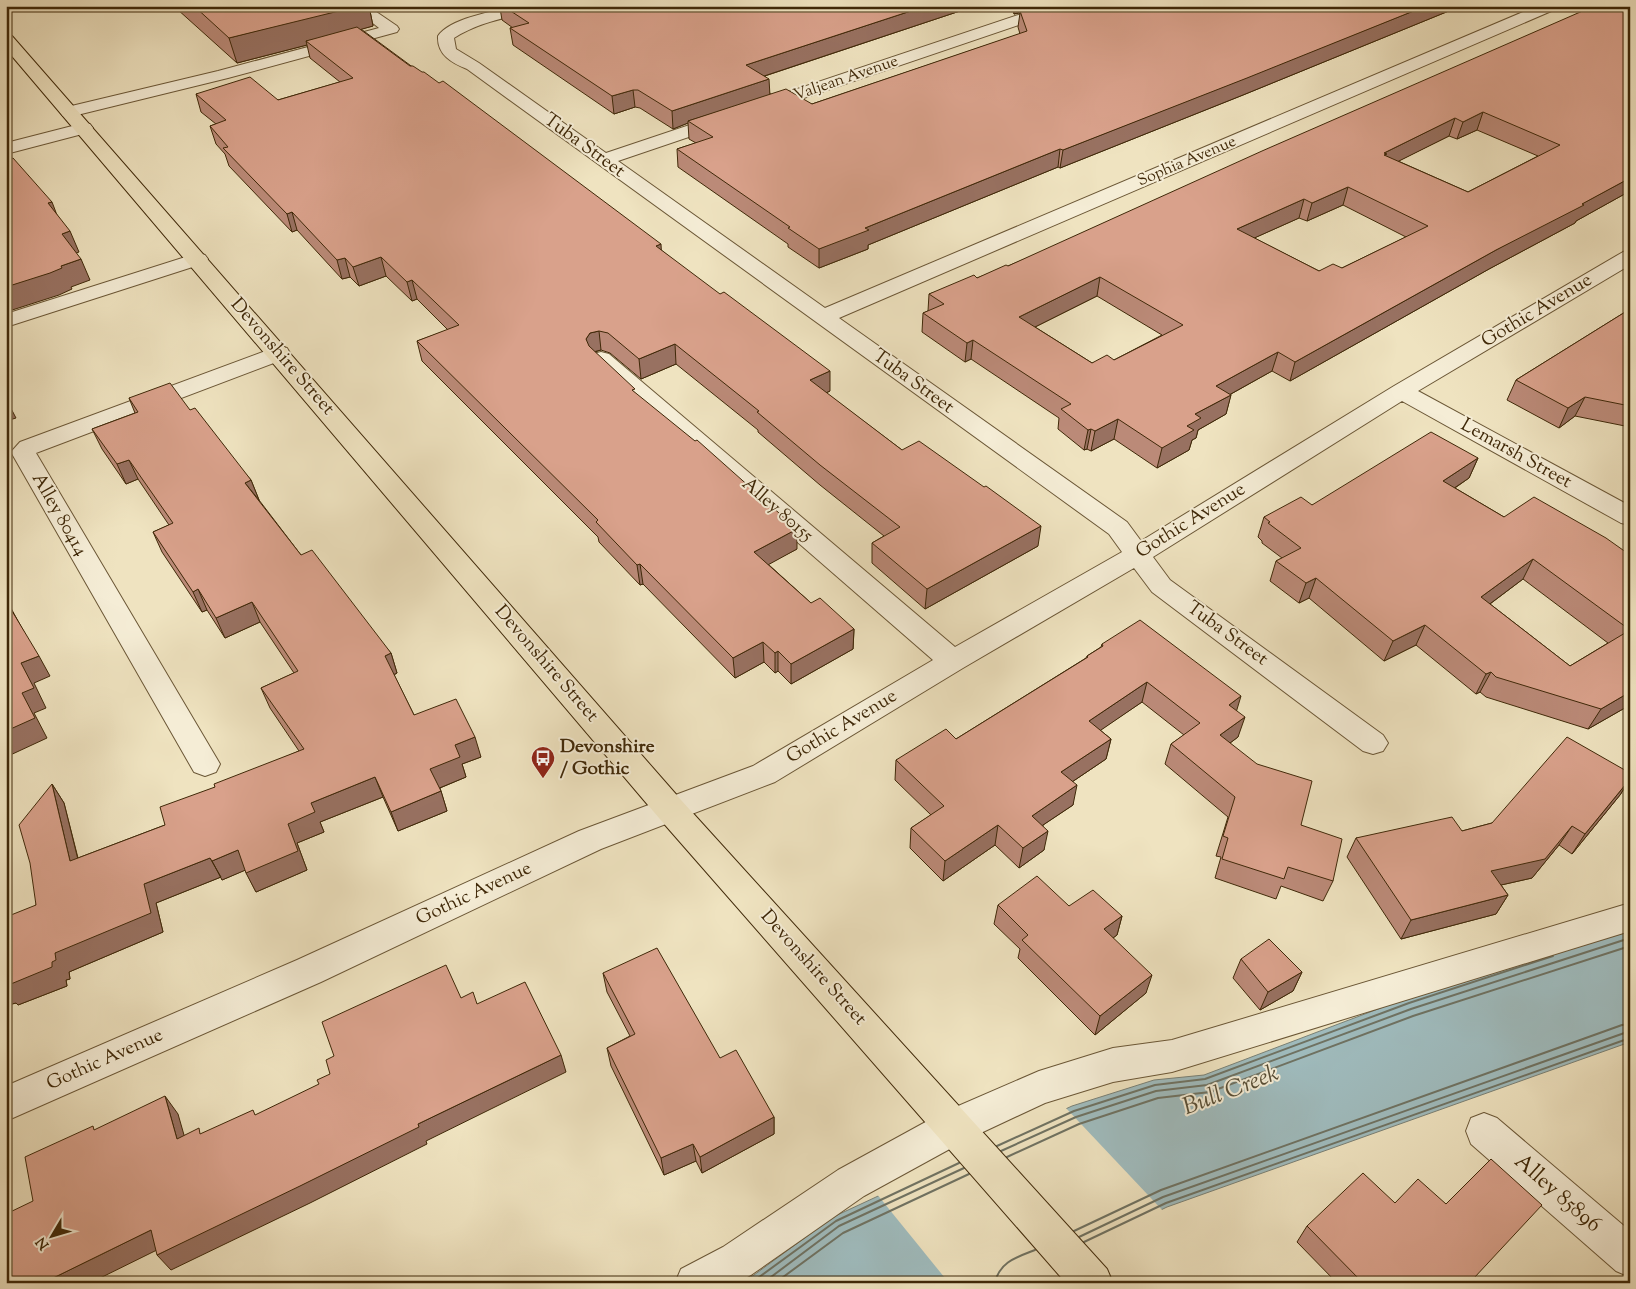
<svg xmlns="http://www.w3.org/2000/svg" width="1636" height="1289" font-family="'Sorts Mill Goudy',serif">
  <rect width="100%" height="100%" fill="#efe3c0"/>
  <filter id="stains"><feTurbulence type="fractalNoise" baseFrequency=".004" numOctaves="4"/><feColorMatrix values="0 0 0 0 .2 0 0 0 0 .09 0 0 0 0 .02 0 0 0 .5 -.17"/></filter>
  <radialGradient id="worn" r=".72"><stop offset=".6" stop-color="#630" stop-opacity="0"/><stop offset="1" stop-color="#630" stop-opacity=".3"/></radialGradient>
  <path fill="#9fbbbd" stroke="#798075" d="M1630,926V1042L1167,1207L1009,1283H740L754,1275L833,1217L1072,1106L1154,1080L1204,1075L1407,998Z"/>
  <path fill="#efe3c0" d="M1065,1107L1164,1212L1015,1283H949L876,1193Z"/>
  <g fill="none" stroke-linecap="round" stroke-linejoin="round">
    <path stroke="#6f7262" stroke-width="2" d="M997,1146L1074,1111L1155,1085L1205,1079L1409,1003L1553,956
      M1001,1151L1076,1117L1156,1091L1207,1085L1411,1009L1630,938
      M1007,1157L1079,1124L1158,1098L1210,1092L1413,1016L1630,946
      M1074,1231L1161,1190L1622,1025L1630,1024
      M1079,1237L1163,1197L1630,1031
      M1084,1242L1166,1203L1630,1038
      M751,1283L836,1221L959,1163
      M763,1283L839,1226L964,1168
      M775,1283L843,1233L969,1174
      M995,1283C999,1262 1017,1257 1035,1250"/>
    <g stroke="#6b5736" stroke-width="2">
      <path id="minor" d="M515,6H542L540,9C511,17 480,21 454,38L456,49L479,63L606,153L1045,6H1068L1066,9L618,161L825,308L1537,6H1558L1556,9L839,318L1127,522L1141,541L1394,386L1623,252L1630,250V265L1418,391L1630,506V525L1621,523L1402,401L1153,557L1170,580L1383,735L1388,743L1383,751L1373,754L1363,751L1152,592L1134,568L963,668L775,782L601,849L321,982L6,1121V1086L297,960L579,831L753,766L933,660L593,364L590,359L593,354L601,352L609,354L955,647L1122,552L1109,534L467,69C452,63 437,55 438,36C450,18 495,11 515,6Z
        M367,7L372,9L397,26L399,29L397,32L228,78L69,117L63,116L60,112L63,108L218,71L379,28L359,12L362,9Z
        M84,123L90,124L93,128L90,132L6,154V143Z
        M198,253L205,255L208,259L205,263L6,327V314Z
        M279,346L287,348L290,353L287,358L36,453L220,764L216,772L205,776L194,772L11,452L20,442Z
        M1630,903V931L1172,1072L1113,1082L1045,1103L968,1139L864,1196L751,1275L736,1283H675L681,1269L723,1247L838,1170L942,1113L1039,1071L1113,1048L1172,1040Z
        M1484,1113L1497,1118L1630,1231V1277L1616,1271L1471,1144L1466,1131L1471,1118Z"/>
    </g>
    <g stroke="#3f2808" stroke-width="2">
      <path id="major" d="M6,34L12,36L681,800L1107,1269L1113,1283H1066L659,818L6,49Z"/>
    </g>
    <use href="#minor" fill="#f5edd6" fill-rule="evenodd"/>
    <use href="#major" fill="#efe3c0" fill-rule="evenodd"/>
  </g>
  <path fill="#bb8a78" stroke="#3f2808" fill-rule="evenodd" d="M164,6H369L373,26L361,29L661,250L830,391L826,393L902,450L1038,546L925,609L872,563V543L884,536L820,485L758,432V430L676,364L641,379L610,353L601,350L595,352L636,394L797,549L768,564L811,603L854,629L853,649L791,684L778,671L775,673L764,662L735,678L643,584L640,585L599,542L598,537L422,361L417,341L448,330L417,299L412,301L386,276L359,286L350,277L342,279L297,230L292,232L229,166L225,154L216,144L210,126L216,124L201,112L196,94L278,100L340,82L310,58L307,45L237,63L177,9L169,11Z
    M480,6H975L765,76L770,94L812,104L1020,34L1018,27L1020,13L1014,14L1011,6H1461L1243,95L1060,168L1058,167L868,245V249L819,268L788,247V244L678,167L677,149L696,143L689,139L688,123L673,129L640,108L635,107L614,114L513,45L510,28H513L502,20L500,8L487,11Z
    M1630,6V191L1576,221L1575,223L1489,269L1290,381L1272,371L1231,394L1226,414L1198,430L1196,438L1192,440L1189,450L1157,468L1114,439L1091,451L1087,449L1084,450L1058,429L1059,418L971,359L965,362L922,332L923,313L928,311L929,294L977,278L1008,266ZM1477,130L1538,156L1468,192L1398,161L1449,136L1457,139ZM1343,205L1406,237L1342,268L1319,271L1254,238L1299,218L1307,221ZM1097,296L1162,335L1114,360L1092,363L1035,327Z
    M1630,309V427L1575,416L1559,428L1507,400L1516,380Z
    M129,398L190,410L251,480L259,500L301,555L391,653L397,673L394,675L414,715L481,757L462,764L466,777L440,788L447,811L398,831L383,797L320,822L324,832L297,843L307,870L256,892L245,870L222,880L221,877L156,903L163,932L69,972L70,979L66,980L67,986L18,1005L16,1003L12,1004L9,1002L36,905L52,784L64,803L78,858L165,825L215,787L299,751L270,708L261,688L294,673L260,622L225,638L207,610L202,612L162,552L153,532L169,525L138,479L126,484L102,449L92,429L135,413Z
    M1478,458L1469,478L1455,488L1504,517L1630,555V705L1588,729L1486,697L1480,692L1476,694L1416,645L1384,661L1309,598L1299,603L1270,581L1276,561L1282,558L1262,543V541L1258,537L1264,517L1312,505ZM1523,579L1608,643L1570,666L1490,604Z
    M1102,644L1236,711L1238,737L1230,743L1301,825L1333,881L1323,901L1281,886L1276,899L1215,878L1221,857L1216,856L1228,817L1165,764L1171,744L1184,735L1142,702L1100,730L1111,739L1106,759L1072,782L1073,805L1043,825L1044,850L1019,868L995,845L943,881L910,848L911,828L931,815L895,780L896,760L956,739L1086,658L1087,656L1101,647Z
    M1630,773V780L1620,795L1572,854L1559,845L1532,878L1501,885L1508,895L1496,914L1401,939L1347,857L1356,838L1462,831L1492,823Z
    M998,905L1069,906L1122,916L1117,935L1113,938L1146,993L1095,1035L1018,958L1020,949L994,924Z
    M1241,959L1302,972L1293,991L1260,1010L1233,978Z
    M603,973L720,1058L774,1117V1134L702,1173L696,1161L664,1175L611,1066L607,1048L630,1036L607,992Z
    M1307,1226L1474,1278L1479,1283H1337L1297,1242Z"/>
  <path fill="#987161" stroke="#3f2808" d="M167,6H177V9L169,11Z
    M351,6H369L373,26L348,33L306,41L307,45L237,63L229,38Z
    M486,6H500V8L487,11Z
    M926,6H975L746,82V65Z
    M1015,6H1038L1020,11V12L1014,14Z
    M1426,6H1461L1243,95L1060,168L1063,150Z
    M769,79L770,96L688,121V123L673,129L672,111Z
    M633,90L635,107L614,114L612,96Z
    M1483,112L1477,130L1457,139L1463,122Z
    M1455,118L1449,136L1383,169L1384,153Z
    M1060,149L1058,167L868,245V249L819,268V249L865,228Z
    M1630,178V191L1576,221L1575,223L1489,269L1290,381L1295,362L1496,250Z
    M1348,187L1343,205L1307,221L1312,203Z
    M1304,199L1299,218L1232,248L1237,229Z
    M52,202L60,223L48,203Z
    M292,212L297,230L292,232L287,214Z
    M70,231L79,252L71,255L62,234Z
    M661,244L662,263L656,246Z
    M381,257L386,276L359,286L353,267Z
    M345,258L350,277L342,279L337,260Z
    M81,259L90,280L71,287L72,289L59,295L6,312V287L61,266Z
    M1100,277L1097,296L1017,336L1019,317Z
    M412,280L417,299L412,301L407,282Z
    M599,331L601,350L593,352L588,358L586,339L590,333Z
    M973,340L971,359L965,362L967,343Z
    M675,344L676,364L641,379L639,359Z
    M1278,352L1272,371L1211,405L1216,386Z
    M830,371V391L810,400V380Z
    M1231,395L1226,414L1198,430L1196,438L1192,440L1189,450L1157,468L1162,448L1187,426L1195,414Z
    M1585,397L1575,416L1559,428L1568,408Z
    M6,399L16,418L6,421Z
    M1118,419L1114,439L1091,451L1095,431Z
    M1091,429L1087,449L1084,450L1088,430Z
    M1478,458L1469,478L1435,501L1443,481Z
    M129,460L138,479L126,484L117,464Z
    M251,480L259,500L245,483Z
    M1041,526L1038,546L925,609L927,589Z
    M797,529V549L755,572L754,552Z
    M1533,559L1523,579L1471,618L1481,597Z
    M640,564L643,584L640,585L637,565Z
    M1316,578L1309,598L1299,603L1306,583Z
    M198,589L207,610L202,612L193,592Z
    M6,599L24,632L6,601Z
    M252,602L260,622L225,638L216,618Z
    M1425,625L1416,645L1384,661L1393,641Z
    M854,629L853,649L791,684V664Z
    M763,642L764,662L735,678L733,658Z
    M778,651V671L775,673V653Z
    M391,653L397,673L391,676L385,656Z
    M39,656L50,676L34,683L46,708L34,713L47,738L6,757V731L22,693L21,663Z
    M1491,672L1480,692L1476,694L1486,674Z
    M1147,682L1142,702L1085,741L1089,721Z
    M1630,692V705L1588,729L1601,709Z
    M1241,696L1235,716L1229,705Z
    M1245,717L1238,737L1214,755L1220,735Z
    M475,737L481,757L462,764L466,777L437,789L430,769L455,745Z
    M1111,739L1106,759L1057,792L1061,772Z
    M375,777L383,797L320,822L324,832L297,843L307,870L256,892L246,873L288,824L311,803Z
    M1630,779L1620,795L1572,854L1585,834Z
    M52,784L64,803L83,880L70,861Z
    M1077,785L1073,805L1028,835L1032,816Z
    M441,791L447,811L398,831L391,812Z
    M998,825L995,845L943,881L945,861Z
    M1572,826L1559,845L1532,878L1479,890L1491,871Z
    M1048,831L1044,850L1019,868L1023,848Z
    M238,850L248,869L222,880L212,861Z
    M210,858L221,877L156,903L163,932L69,972L70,979L66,980L67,986L18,1005L16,1003L12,1004L9,1002L6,1003V986L52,962L55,953L144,884Z
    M1508,895L1496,914L1401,939L1411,920Z
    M1122,916L1117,935L1099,948L1104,929Z
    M1302,972L1293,991L1260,1010L1268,992Z
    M1152,975L1146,993L1095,1035L1100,1016Z
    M561,1055L566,1072L426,1141L427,1144L310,1203L171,1270L157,1255L418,1124Z
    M165,1096L178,1114L190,1156L177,1139Z
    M774,1117V1134L702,1173L700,1157Z
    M693,1144L696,1161L664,1175L661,1158Z
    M151,1230L165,1246L90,1283H45V1282Z"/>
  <path fill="#d9a18b" stroke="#3f2808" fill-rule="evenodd" d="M194,6H351L341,9L343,10L229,38Z
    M503,6H926L746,65L769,79L672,111L638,90H633L612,96L510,28L529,23Z
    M1033,6H1426L1247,78L1063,150L1060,149L865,228L869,230L819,249L788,228L790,227L677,149L713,137L688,121L786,89L812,104L1027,31L1020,11Z
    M1594,6H1630V178L1582,204L1584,205L1496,250L1295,362L1278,352L1216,386L1231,395L1195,414L1201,418L1187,426L1194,430L1162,448L1118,419L1095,431L1091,429L1088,430L1061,409L1071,404L973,340L967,343L923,313L944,304L929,294L974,275L977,278L1006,265L1008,266L1262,151ZM1483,112L1560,145L1468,192L1384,155L1387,154L1384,153L1455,118L1463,122ZM1348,187L1428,226L1342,268L1333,264L1319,271L1237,229L1304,199L1312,203ZM1100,277L1183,325L1114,360L1107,355L1092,363L1019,317Z
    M357,27L410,66H413L422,72H424L439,83L443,81L661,244L656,246L720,294L724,292L830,371L810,380L902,450L919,441L984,487L986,486L1041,526L927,589L872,543L900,527L820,465L757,412L759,411L675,344L639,359L608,333L599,331L590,333L586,339L589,346L635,389L632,390L695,441L697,440L797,529L754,552L811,603L820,598L854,629L791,664L778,651L775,653L763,642L733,658L640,564L637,565L596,522L598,520L417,341L459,325L412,280L407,282L381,257L353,267L345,258L337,260L292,212L287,214L223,148L228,147L210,126L226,120L196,94L250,77L278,100L353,78L306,41Z
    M6,158L8,160L13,158L52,202L48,203L70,231L62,234L81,259L61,266L62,268L50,273L6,287Z
    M1630,309V406L1585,397L1568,408L1516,380Z
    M170,383L190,410L195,408L251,480L245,483L301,555L312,550L391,653L385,656L414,715L456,699L475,737L455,745L460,757L430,769L441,791L391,812L375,777L311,803L315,812L288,824L298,851L246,873L238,850L212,861L210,858L144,884L151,913L55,953L56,960L52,962V967L6,986V917L36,905L30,863L19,825L52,784L70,861L165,825L160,807L215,787L214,784L304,749L261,688L298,671L252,602L216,618L198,589L193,592L153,532L173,523L129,460L117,464L92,429L138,412L129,398Z
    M1431,432L1478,458L1443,481L1504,517L1534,497L1606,538L1630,555V692L1601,709L1496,677L1491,672L1486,674L1425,625L1393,641L1316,578L1306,583L1276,561L1301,548L1268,523L1270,522L1264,517L1301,497L1312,505ZM1533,559L1630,630L1570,666L1481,597Z
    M6,601L39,656L21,663L34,688L22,693L35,718L6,731Z
    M1140,620L1241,696L1229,705L1245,717L1220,735L1257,764L1312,781L1301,825L1342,839L1333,881L1288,867L1284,879L1222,859L1228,838L1223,836L1235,797L1171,744L1200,723L1147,682L1089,721L1111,739L1061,772L1077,785L1032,816L1048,831L1023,848L998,825L945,861L911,828L944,806L896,760L946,729L956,739L1088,657L1087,656L1103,646L1102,644Z
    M1567,737L1630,773V779L1585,834L1572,826L1545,859L1491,871L1508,895L1411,920L1356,838L1452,817L1462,831L1492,823Z
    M1037,876L1069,906L1093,890L1122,916L1104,929L1152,975L1100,1016L1022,940L1028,935L998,905Z
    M1269,939L1302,972L1268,992L1241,959Z
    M657,948L720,1058L736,1050L774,1117L700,1157L693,1144L661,1158L607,1048L635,1034L603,973Z
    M446,965L461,998L473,992L477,1004L525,982L561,1055L418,1124L419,1127L300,1186L157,1255L151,1230L45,1282V1283H6V1214L33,1201L25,1157L93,1126L94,1130L165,1096L177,1139L199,1128L200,1134L253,1110L255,1115L319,1084L317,1080L330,1074L326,1060L334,1056L322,1022Z
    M1491,1159L1542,1205L1474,1278L1479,1283H1363L1307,1226L1363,1173L1395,1203L1418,1179L1446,1204Z"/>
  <defs>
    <g id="bus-pin" transform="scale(1.25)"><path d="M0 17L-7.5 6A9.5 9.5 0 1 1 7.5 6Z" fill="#8f2418" stroke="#f5edd6"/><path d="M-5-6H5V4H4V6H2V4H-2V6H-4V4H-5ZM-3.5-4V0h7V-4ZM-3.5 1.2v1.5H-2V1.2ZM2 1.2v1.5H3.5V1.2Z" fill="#fff"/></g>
  </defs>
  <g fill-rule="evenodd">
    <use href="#bus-pin" x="543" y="758"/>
  </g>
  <g text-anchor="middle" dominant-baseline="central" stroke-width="4" stroke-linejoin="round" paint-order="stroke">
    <g font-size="16" fill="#3f2808" stroke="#f5edd6">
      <text transform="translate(846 79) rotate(-19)">Valjean Avenue</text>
      <text transform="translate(1187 162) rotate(-23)">Sophia Avenue</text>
    </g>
    <g font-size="19" fill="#3f2808" stroke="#f5edd6">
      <text transform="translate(584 146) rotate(36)">Tuba Street</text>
      <text transform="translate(1537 311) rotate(-31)">Gothic Avenue</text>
      <text transform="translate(282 357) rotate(49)">Devonshire Street</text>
      <text transform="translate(913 382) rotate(36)">Tuba Street</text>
      <text transform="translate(1516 454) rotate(29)">Lemarsh Street</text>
      <text transform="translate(777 510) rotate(41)">Alley 80155</text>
      <text transform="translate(59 515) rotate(60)">Alley 80414</text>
      <text transform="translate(1191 521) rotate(-32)">Gothic Avenue</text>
      <text transform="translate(1227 634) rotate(36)">Tuba Street</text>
      <text transform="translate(546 664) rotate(49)">Devonshire Street</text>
      <text transform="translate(842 727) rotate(-31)">Gothic Avenue</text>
      <text transform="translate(474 894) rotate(-25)">Gothic Avenue</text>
      <text transform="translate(813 968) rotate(48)">Devonshire Street</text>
      <text transform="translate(105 1060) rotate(-24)">Gothic Avenue</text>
    </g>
    <g font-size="19" font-weight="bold" fill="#3f2808" stroke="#f5edd6" text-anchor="start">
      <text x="560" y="747">Devonshire<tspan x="560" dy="22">/ Gothic</tspan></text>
    </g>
    <g font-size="22" fill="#3f2808" stroke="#f5edd6">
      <text transform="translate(1557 1194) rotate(41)">Alley 85896</text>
    </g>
    <g font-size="24" font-style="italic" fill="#574d35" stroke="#f5edd6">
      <text transform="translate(1231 1091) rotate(-21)">Bull Creek</text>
    </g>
  </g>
  <rect width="1636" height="1289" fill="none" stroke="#efe3c0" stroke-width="25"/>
  <rect x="8" y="8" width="1621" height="1274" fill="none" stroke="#3f2808" stroke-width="2.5"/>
  <rect x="12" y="12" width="1611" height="1264" fill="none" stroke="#3f2808"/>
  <g transform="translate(52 1236) rotate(232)" stroke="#f5edd6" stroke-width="4" paint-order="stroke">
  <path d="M0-4L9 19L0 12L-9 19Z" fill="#3f2808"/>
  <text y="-8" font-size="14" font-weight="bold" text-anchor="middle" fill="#3f2808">N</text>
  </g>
  <rect width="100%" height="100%" filter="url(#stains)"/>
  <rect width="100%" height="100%" fill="url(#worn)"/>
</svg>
